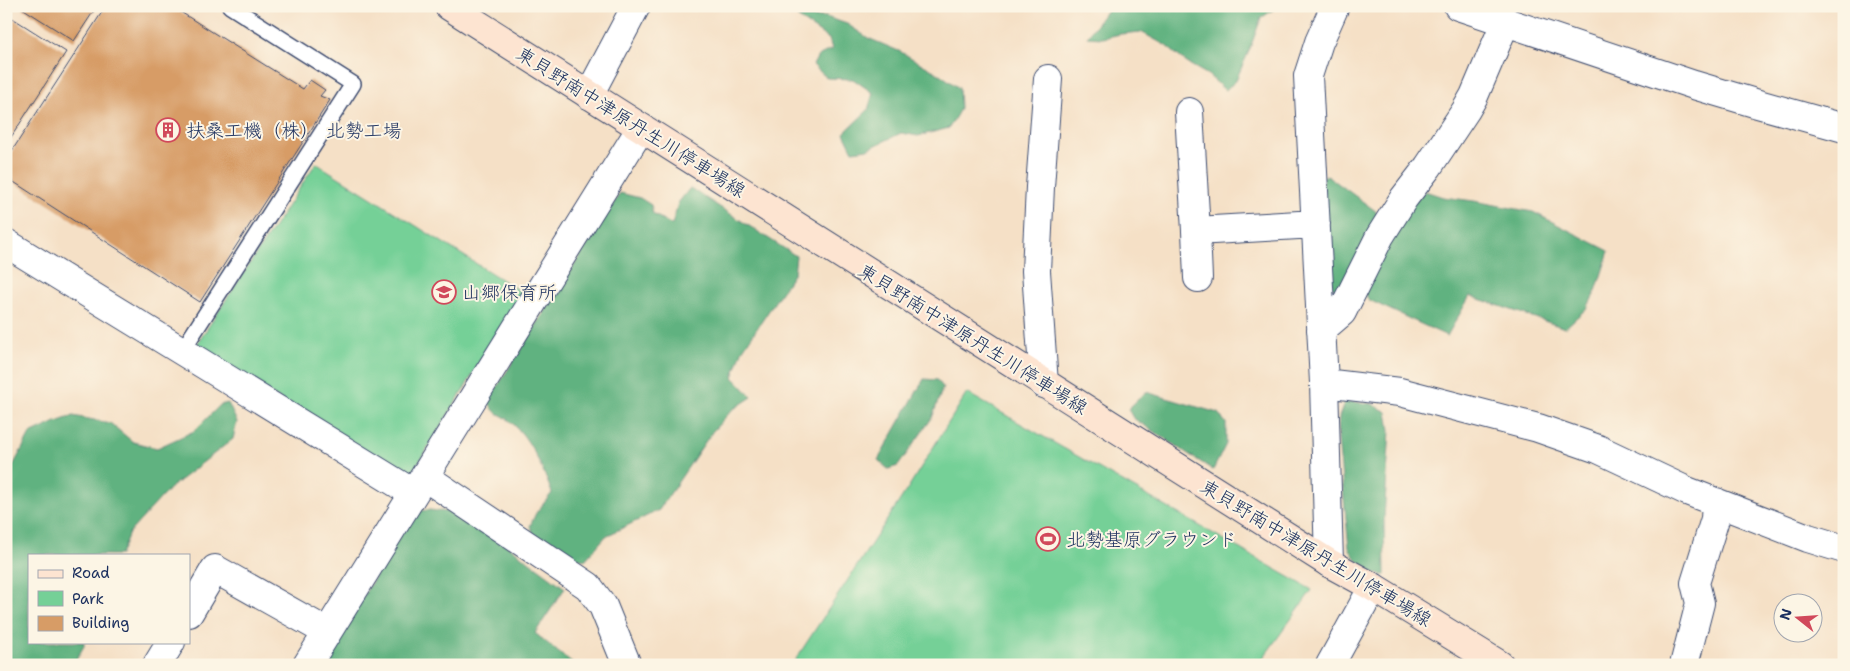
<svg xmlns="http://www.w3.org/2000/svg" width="1850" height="671" font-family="'Shantell Sans','Klee One',sans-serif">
  <rect width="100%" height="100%" fill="#fcf5e5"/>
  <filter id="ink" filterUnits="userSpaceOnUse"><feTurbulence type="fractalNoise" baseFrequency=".02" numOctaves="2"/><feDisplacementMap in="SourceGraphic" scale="10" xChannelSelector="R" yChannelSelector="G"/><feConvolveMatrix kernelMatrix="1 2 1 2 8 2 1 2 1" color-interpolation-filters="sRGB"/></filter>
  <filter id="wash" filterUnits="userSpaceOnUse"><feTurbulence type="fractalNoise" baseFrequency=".0096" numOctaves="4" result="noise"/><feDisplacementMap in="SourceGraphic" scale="20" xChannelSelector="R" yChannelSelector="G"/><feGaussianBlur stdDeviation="1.12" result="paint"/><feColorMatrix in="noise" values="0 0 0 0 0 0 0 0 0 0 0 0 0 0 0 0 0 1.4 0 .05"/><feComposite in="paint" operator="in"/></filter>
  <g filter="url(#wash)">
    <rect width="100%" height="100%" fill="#f5e0c6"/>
    <path fill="#75d097" stroke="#48807a" d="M316,163L523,293L414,470L400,474L195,347Z
      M967,393L1312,590L1258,665H792L908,488Z"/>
    <path fill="#60b280" stroke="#3e706f" d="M1110,6H1279L1261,18L1249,51L1235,82L1225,90L1208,75L1187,63L1165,45L1141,32L1120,34L1103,38L1087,37Z
      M797,17H826L847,24L868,38L901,52L941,75L959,88L960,109L949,128L918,136L901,133L868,149L853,151L844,133L868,110L873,93L853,79L827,78L813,65L818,56L832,49L829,39Z
      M1328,176L1377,212L1380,217L1338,291L1331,286L1322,177Z
      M690,188L796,256L794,273L742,351L733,377L752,397L732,410L712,432L659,510L606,536L585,560L565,557L535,537L530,526L536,513L552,493C542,467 531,439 510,421C498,411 497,418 488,401L620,193L640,198L651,205L653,214L672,225L678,203Z
      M1425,191L1443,197L1474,201L1533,212L1609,251L1596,291L1587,308L1565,328L1470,296L1447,336L1369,300L1362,289L1405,208Z
      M924,379L937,380L943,387L932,418L898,466L888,469L878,460Z
      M1146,392L1218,413L1226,423V444L1213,470L1133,418L1128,409Z
      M1345,401L1372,404L1387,412L1390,430L1384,518L1385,575C1369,576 1356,561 1349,548L1338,439L1339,417Z
      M228,403L237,422L233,439L170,488L129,533L120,555H29V642H84V646L73,665H6V479L30,434L56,422L73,416L110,423L133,442L157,448L194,431L220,405Z
      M429,510L449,512L481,526L565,588L535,633L574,665H321L415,511Z"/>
    <g id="blocks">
      <path fill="#d79c66" d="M19,6H97L74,41Z
        M106,6H171L303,89L310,80L325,90L320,96L330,100L200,302L6,177V160Z
        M6,14L66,52L6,145Z"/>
    </g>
  </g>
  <g filter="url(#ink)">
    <use href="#blocks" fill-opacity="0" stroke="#3c4a6e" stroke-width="1"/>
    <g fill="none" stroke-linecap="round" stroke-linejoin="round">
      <g stroke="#3c4a6e" stroke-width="18">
        <path id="service" d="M182,351L353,84L230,6"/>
      </g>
      <g stroke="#3c4a6e" stroke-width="30">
        <path id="minor" d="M1458,6L1694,85L1758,104L1844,128
          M589,95L636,6
          M1189,112L1196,231L1316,224
          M1196,231L1198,278
          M6,243L413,493
          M1321,330L1342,312L1380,236L1404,198L1428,167L1466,110L1474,96L1506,21
          M1324,383L1400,392L1538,428L1598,449L1687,491L1808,538L1844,549
          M1044,384L1036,271L1040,187L1048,79
          M425,477L588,586L603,606L627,665
          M1329,563L1324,383L1308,76L1319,42L1335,6
          M189,613L215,569L327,632
          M157,665L171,642
          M307,665L641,128
          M1330,665L1373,587
          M1684,665L1700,603L1695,583L1715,519L1716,502"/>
      </g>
      <g stroke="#3c4a6e" stroke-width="30">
        <path id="secondary" d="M449,6L1329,563L1373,587L1500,665"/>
      </g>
      <use href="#service" stroke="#fff" stroke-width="15"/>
      <use href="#minor" stroke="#fff" stroke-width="28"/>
      <use href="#secondary" stroke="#fde4d1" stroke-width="28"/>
    </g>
  </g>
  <defs>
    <g id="building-ring" transform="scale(1.25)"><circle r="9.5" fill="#fcf5e5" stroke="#d1495b" stroke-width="1.5"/><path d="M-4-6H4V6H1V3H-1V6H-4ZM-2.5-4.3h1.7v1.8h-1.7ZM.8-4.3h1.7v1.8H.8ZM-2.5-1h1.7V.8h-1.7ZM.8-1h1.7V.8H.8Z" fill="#d1495b"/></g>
    <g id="school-ring" transform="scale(1.25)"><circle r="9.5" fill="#fcf5e5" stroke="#d1495b" stroke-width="1.5"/><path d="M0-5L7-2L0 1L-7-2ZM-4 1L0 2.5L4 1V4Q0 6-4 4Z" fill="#d1495b"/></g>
    <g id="stadium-ring" transform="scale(1.25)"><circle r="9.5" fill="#fcf5e5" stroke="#d1495b" stroke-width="1.5"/><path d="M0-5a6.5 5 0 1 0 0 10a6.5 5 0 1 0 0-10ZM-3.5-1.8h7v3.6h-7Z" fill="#d1495b"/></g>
  </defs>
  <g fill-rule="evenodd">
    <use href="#building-ring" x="168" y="130"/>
    <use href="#school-ring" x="444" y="292"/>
    <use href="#stadium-ring" x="1048" y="539"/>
  </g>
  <g text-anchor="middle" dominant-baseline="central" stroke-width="4" stroke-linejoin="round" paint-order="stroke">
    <g font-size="19" fill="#1b2f5e" stroke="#fcf5e5">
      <text transform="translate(631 122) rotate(32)">東貝野南中津原丹生川停車場線</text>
      <text transform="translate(973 339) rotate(32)">東貝野南中津原丹生川停車場線</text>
      <text transform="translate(1316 553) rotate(31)">東貝野南中津原丹生川停車場線</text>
    </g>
    <g font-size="19" fill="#1b2f5e" stroke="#fcf5e5" text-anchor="start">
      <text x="186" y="130">扶桑工機（株） 北勢工場</text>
      <text x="462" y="292">山郷保育所</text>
      <text x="1066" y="539">北勢基原グラウンド</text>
    </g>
  </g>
  <rect width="1850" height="671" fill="none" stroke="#fcf5e5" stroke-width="25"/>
  <rect x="28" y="554" width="162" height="90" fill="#fcf5e5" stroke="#a2a6af"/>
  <rect x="38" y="570" width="25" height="8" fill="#fde4d1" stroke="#a2a6af"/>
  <text x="72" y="578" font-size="15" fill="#1b2f5e">Road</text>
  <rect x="38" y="591" width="25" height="15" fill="#75d097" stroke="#a2a6af"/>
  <text x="72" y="604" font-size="15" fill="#1b2f5e">Park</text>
  <rect x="38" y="616" width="25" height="15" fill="#d79c66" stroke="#a2a6af"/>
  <text x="72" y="628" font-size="15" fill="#1b2f5e">Building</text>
  <g transform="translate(1798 618) rotate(287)"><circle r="24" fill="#fcf5e5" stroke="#a2a6af"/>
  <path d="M0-4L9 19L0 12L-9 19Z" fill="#d1495b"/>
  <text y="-8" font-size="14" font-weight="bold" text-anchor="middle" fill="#1b2f5e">N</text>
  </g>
</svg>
